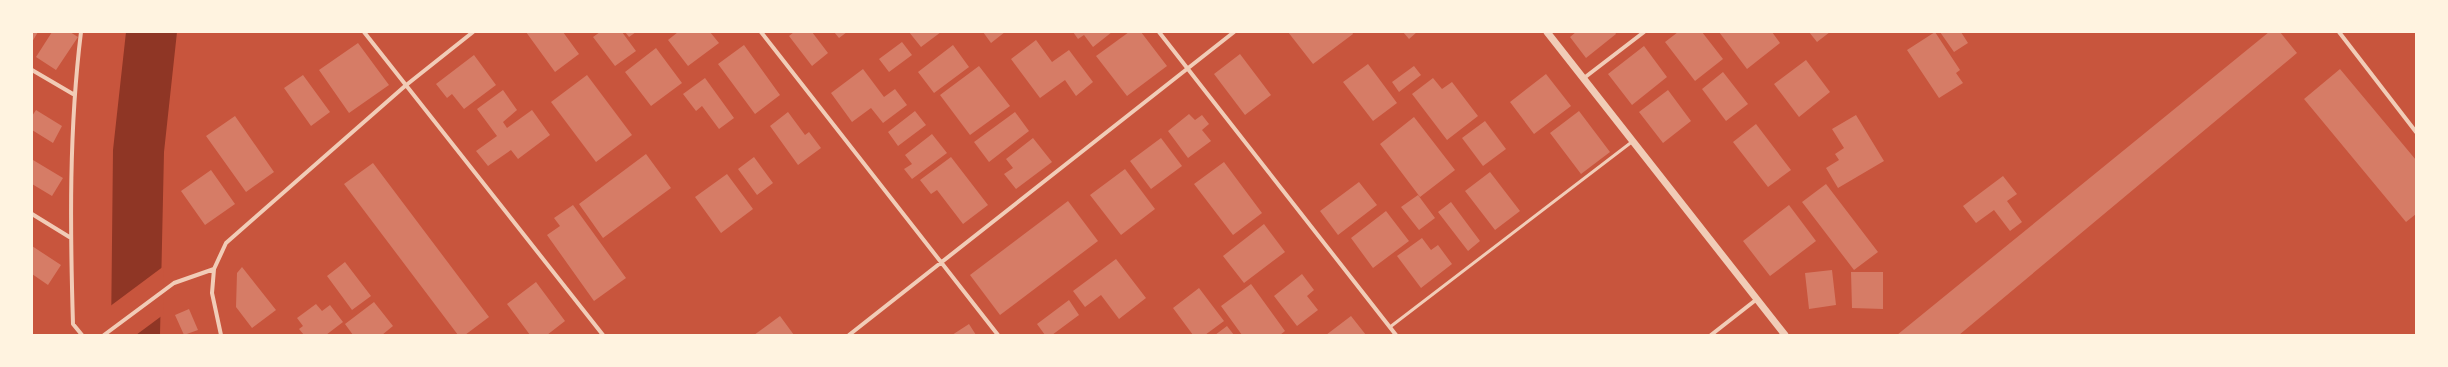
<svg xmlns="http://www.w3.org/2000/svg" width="2448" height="367" font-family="Arial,sans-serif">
  <rect width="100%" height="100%" fill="#c8553d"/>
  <path fill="#8f3625" d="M126,32H177L164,152L160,335H111L113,150Z"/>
  <path fill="#c8553d" d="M164,266L163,315L136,335H109V307Z"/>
  <path fill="#d67c66" d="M32,32H38L32,42Z
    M52,32H70L78,37L56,70L36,57Z
    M526,32H563L579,54L555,72Z
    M600,32H622L636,51L615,66L593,37Z
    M625,32H636L629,37Z
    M678,32H710L719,43L688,66L668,40Z
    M794,32H812L828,53L812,66L789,36Z
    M834,32H847L839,38Z
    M909,32H941L921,47Z
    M983,32H1005L991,43Z
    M1073,32H1112L1093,47L1084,35L1078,39Z
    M1129,32H1141L1167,66L1127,96L1096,56Z
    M1288,32H1352L1353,34L1313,64Z
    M1403,32H1417L1409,39Z
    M1576,32H1615L1616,34L1586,58L1570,37Z
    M1678,32H1702L1723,59L1695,81L1665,42Z
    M1719,32H1772L1780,43L1747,69Z
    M1809,32H1830L1817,42Z
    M1935,32L1960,70L1956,73L1963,83L1939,98L1907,50Z
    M1940,32H1961L1968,43L1954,52Z
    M2269,32H2280L2297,53L1959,335H1897Z
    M1036,40L1052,62L1069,50L1093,82L1076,96L1065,80L1040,98L1011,59Z
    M902,42L912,55L889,72L879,59Z
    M358,43L389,85L349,113L319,70Z
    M744,45L780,95L755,114L718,64Z
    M953,45L969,67L934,93L918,72Z
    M1644,46L1667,77L1632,105L1608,74Z
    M656,48L682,83L651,106L625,72Z
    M1240,54L1271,95L1245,115L1214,74Z
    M474,55L496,85L464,109L452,94L447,98L436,84Z
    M1806,60L1830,92L1799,117L1774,84Z
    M1368,64L1397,103L1373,121L1343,82Z
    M979,66L1010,106L970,135L940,95Z
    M1414,66L1421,75L1399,92L1392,82Z
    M863,69L884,97L895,89L907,105L883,123L871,108L852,122L831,93Z
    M2340,69L2416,160V214L2406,222L2304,99Z
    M1723,72L1748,104L1726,121L1702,89Z
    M1546,74L1571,106L1534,134L1510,102Z
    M303,75L330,112L311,126L284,88Z
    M587,75L632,135L596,162L551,102Z
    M705,78L734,118L719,129L702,106L696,111L683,94Z
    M1433,78L1442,89L1452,82L1478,116L1447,140L1412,94Z
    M503,90L517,110L503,122L507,128L532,110L550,135L518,159L511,150L488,166L476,151L497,136L477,109Z
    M1668,90L1691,121L1663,143L1639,112Z
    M36,110L62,126L53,143L32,130V116Z
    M915,111L926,125L898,146L888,132Z
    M1579,111L1610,152L1581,174L1550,133Z
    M788,112L805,135L809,132L821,148L798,165L770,126Z
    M1015,112L1029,131L989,162L974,142Z
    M1189,114L1195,120L1202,115L1209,124L1202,130L1211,141L1188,158L1168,131Z
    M1856,115L1884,161L1838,188L1826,168L1839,160L1835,154L1844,148L1832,129Z
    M235,116L274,172L246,192L206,136Z
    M1414,117L1455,170L1420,197L1380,144Z
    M1485,121L1506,149L1483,166L1462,138Z
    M1756,124L1791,170L1768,187L1733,142Z
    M932,134L947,153L912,179L904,169L912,164L905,155Z
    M1033,138L1052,162L1016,189L1004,174L1013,168L1006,159Z
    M1161,138L1182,166L1151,189L1130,161Z
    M646,154L671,188L603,238L579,204Z
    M754,157L773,183L757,195L738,169Z
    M951,157L988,205L963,224L937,190L931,194L920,180Z
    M33,160L63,178L52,196L32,184Z
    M1224,162L1262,213L1233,235L1194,184Z
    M373,163L489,317L465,335H458L344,184Z
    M1125,169L1155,209L1121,235L1090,195Z
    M211,170L235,204L205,225L181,191Z
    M1490,172L1520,211L1495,230L1465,191Z
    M727,174L753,209L721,233L695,197Z
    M2003,176L2017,194L2007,201L2022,222L2010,231L1994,210L1976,223L1963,206Z
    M1359,182L1377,205L1338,235L1320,211Z
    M1826,184L1878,252L1854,270L1802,202Z
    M1418,195L1435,218L1419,230L1401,207Z
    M1068,201L1098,241L1000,315L970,275Z
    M1451,202L1480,241L1468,251L1438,212Z
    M573,205L626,278L594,301L547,235L560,226L554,218Z
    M1789,205L1816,241L1770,276L1743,241Z
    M1386,211L1409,241L1373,268L1351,238Z
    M1264,224L1285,252L1244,283L1223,256Z
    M1422,238L1431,250L1438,245L1452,264L1421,288L1397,256Z
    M32,246L61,265L48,285L32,274Z
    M1116,259L1146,298L1119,319L1101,295L1085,307L1073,291Z
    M345,262L371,296L352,310L327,276Z
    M242,267L276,310L252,328L236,307L237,273Z
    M1832,270L1836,305L1809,309L1805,273Z
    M1851,272H1883V309L1852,308Z
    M1302,274L1314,290L1307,296L1318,310L1297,326L1274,296Z
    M536,282L565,321L547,335H530L507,304Z
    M1251,284L1285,331L1280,335H1242L1221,306Z
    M1199,288L1224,321L1205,335H1193L1173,308Z
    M1069,300L1079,315L1052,335H1045L1037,324Z
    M374,302L393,326L382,335H353L345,324Z
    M316,304L322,311L330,305L343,322L326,335H304L299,329L303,326L297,318Z
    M189,309L198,330L184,335L175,315Z
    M780,316L794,335H754Z
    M1351,316L1366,335H1326Z
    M969,324L976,335H952Z
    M1227,326L1234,335H1215Z"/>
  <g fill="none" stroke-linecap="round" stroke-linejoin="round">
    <path stroke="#f1ccb7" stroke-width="3" d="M1390,327L1633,141"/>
    <path stroke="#f1ccb7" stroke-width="4" d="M81,32C69,129 70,227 73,324L82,335
      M364,32L603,335
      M761,32L998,335
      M1159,32L1396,335
      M2339,32L2416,132
      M32,70L73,94
      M1584,78L1644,32
      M32,214L71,238
      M104,335L174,283L214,269
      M221,335L212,293L214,269L226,243L405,86L473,32
      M849,335L1234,32
      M1711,335L1757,299"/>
    <path stroke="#f1ccb7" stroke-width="7" d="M1547,32L1785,335"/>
  </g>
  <rect width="2448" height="367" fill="none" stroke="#fff3e0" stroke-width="66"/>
</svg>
